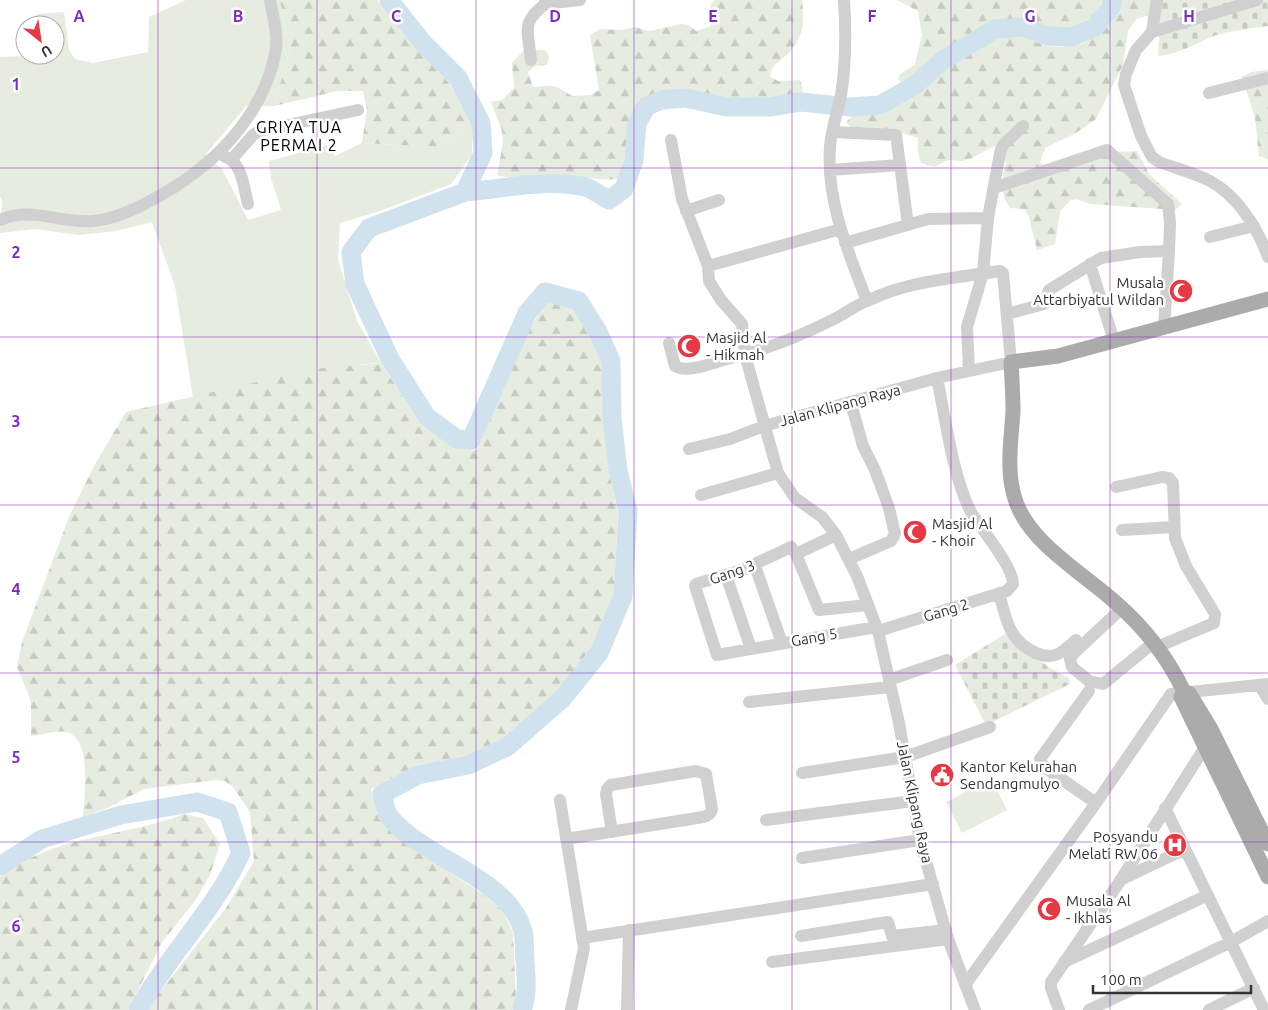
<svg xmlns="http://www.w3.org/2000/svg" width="1268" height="1010" font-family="Ubuntu,sans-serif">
  <defs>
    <pattern id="forest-firs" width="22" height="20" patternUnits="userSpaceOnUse" patternTransform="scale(1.25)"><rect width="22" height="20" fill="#e6ecdf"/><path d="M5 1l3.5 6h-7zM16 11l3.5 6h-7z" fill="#c6cbc0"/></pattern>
    <pattern id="cemetery-stones" width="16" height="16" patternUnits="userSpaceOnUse" patternTransform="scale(1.25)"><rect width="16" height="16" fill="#e6ecdf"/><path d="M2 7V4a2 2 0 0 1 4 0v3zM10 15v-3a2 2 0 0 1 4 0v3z" fill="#c6cbc0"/></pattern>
  </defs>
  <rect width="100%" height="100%" fill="#fff"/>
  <path fill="#e6ecdf" d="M186,0H280L290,49L274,106H246L206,154L222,169L248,220L281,210L271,178L269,161L331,144L335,156L362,143L437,147L472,126V155L451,184L380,211L340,223L338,260L357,321L381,363L363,364L193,397L175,286L152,222L116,231L79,235L35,229L0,233L2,200L0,196V57L55,55V25H34L37,14L64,12L69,50L75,59L93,63L148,52L149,17Z
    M991,779L1007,810L962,833L946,802Z"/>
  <path fill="url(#forest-firs)" d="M280,0H377L417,50L450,84L472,126L437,147L362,143L367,110L363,91H337L274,106L290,49Z
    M714,0H802C805,22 803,43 783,58C776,64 771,66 770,77L778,81L800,80L803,89L799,97L737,100L698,97L689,92L658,91L645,100L634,117L619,179C598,181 577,176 556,174C535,172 518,182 497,175L503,143L502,131L491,102L502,100L514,88L512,63L524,50H545L549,56L547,65L535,66L528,72L533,87C556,85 553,84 572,96L591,95L599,90L590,35L600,29L621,30L635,27L649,31L681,24L688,25L696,31L711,26L710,7Z
    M897,0H1103C1075,53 1038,15 1000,24C973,31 953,46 931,64C924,71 914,82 904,85L898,79L900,74L915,65L922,35L918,11Z
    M1117,0H1161V11L1136,19L1128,31L1123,65L1096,119L1076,133L1045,148L1040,162L1052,172L1118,152L1137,151L1149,174L1182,204L1175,210L1091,204L1076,199L1071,200L1060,211L1055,244L1037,250L1029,217L1024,209L1010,208C999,193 1002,178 1006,162L994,146L972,158L962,161L948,160L934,167L921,163L918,153V138L898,132L852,129L846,122L852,116L895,104L956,60L998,35L1018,31C1044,55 1095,52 1112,18C1114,12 1118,7 1117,0Z
    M1268,70V159L1259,156L1255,118L1242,77L1252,72Z
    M548,302L573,309L590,337L602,363L603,418L609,472L618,512L614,594L591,649L557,691L502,739L465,756L415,766L371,789L379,819L402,841L487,897L503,912L513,933L516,1001L512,1010H148L156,997L226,908L254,861L250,812L233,787L225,781L215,780L144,789L107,808L83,817C84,796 93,738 66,732C56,730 41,735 31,736V701L17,667L22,642L69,517L94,466L126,412L313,369L381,363L420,424L454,448L477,450C500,402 513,343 548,302Z
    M184,814L203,818L220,844L210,875L195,901L162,942L128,1010H0V877C54,834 123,838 184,814Z"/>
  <path fill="url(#cemetery-stones)" d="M1161,0H1268V26C1249,29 1227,30 1209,38C1191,46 1178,54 1158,56Z
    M1005,634L1047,666L1069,678L1070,684L986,725L955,665Z"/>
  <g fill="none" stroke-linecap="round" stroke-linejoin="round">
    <path stroke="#cfe2ee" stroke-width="19" d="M389,0L424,44L458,78L481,123L483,153L465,192L369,228L351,252L355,284L390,359L427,417L457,439L471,440L527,313L545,292L579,301L598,332L611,361L612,418L618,470L628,511L623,596L599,653L563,698L507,747L468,765L418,775L382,794C384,800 385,810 389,816C421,858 509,877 523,931C525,940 524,951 525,961C526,976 528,996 522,1010
      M465,192C505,189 545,178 585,187C593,189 601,196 609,200L624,189L634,160L637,123L647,106L662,100L685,98L727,107H769L801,102L849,107L880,105L915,85L942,61L995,29L1023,27L1048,36L1071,37L1094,28L1111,7L1112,0
      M0,866L42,839L121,815L197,802L228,812L241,853C215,910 168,955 138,1010"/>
    <path stroke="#d0d0d0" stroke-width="12" d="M545,0L553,3L580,0
      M844,0C846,31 846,64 841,95C838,112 831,129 830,147C826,200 848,252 867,301
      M1257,0L1152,32L1136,50L1126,74L1124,85L1141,136L1152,157L1159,162C1175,168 1194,173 1210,181C1238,196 1258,229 1268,257
      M1152,32L1157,0
      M531,60C528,30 520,22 548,2
      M1209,93L1268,78
      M833,132L896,135L908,225
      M671,140L682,199L708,266L709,281L721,300L742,324L745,355L778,473L795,498L822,517L836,535L857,576L878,631L899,723L920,840L948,939L975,1010
      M225,157C242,161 244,189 248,204
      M232,159L253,135L259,131L358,110
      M830,170L900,165
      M994,188L1107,150L1168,204L1170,223L1169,251
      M686,211L719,200
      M0,220C31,206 61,224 93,221C114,219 132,211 150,201C210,170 264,118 276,49C278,33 273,16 270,0
      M1210,237L1254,226
      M845,243L928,219L988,218
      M1090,264L1114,341
      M708,266L841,229
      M1007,314L1044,304L1049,290L1101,258L1140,252L1169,251L1164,327
      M669,343L675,366C687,374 714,362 727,359C762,351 798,337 830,321C843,315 854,306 867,301C908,281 955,278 1000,271L1003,273L1011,362L937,378L764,426L730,439L689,449
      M969,370L967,327L983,273L988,218L1000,153L1003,145L1023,126
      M1116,487L1162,477L1169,478L1173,483L1175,538L1186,566L1215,614L1214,623L1157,647
      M701,495L778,473
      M1122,530L1174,527
      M836,535L796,554L791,547L757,563L755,566L696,584L695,586L717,655L876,627
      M796,554L819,610L868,605
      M849,559L891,541L895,534L889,508L875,470L863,446L851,403
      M755,566L782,643
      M726,575L751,649
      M999,593C1007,621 1008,640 1036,653C1054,661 1063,652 1076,640
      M1122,608L1074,653L1070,659L1072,667L1089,681L1103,684L1153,643
      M878,631L1007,591L1013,584C1013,566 981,529 971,512C953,478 945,416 937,378
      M889,680L947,660
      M1260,686L1268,699
      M1089,691L1040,759L1044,767L1096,803
      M749,702L890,687
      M802,773L905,757L990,727
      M560,800L584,948L571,1010
      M1165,808L1264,1010
      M766,820L913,801
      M566,839L697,818C704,817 711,816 712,809L706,774L696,771L611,785L607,789L606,794L612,832
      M802,858L920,840
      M1120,880L1185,849
      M801,936L888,922L892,936L946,930
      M582,938L933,884
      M772,962L948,939
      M1064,962L1208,895
      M965,985L1096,803L1171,694L1268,684
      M627,1010L629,930
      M1059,1010L1051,988V982L1120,881L1205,747
      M1089,1010L1231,942L1268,921
      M1209,1010L1254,988"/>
    <path stroke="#ababab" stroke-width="15" d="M1268,299L1058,356L1011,362C1012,379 1013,395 1013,412C1011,441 1006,471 1015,499C1028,542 1083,573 1115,602C1144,627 1168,658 1184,692L1189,693L1211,729L1268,844
      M1183,694L1181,697L1268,877"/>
  </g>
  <path fill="none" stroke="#7b2cbf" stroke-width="1" stroke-opacity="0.55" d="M158,0V1010M317,0V1010M476,0V1010M634,0V1010M792,0V1010M951,0V1010M1110,0V1010M0,168H1268M0,337H1268M0,505H1268M0,673H1268M0,842H1268"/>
  <defs>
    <g id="mosque-disc" transform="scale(1.25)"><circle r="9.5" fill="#e63946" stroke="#fff"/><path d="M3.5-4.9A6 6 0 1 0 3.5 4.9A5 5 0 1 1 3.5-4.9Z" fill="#fff"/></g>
    <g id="civic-disc" transform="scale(1.25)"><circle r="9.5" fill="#e63946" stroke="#fff"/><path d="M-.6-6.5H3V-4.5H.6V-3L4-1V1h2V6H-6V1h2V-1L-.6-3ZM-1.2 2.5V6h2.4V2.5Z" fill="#fff"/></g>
    <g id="hospital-disc" transform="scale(1.25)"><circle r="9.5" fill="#e63946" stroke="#fff"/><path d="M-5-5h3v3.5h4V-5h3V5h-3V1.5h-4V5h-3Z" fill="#fff"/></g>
  </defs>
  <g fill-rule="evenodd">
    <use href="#mosque-disc" x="1181" y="291"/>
    <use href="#mosque-disc" x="689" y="346"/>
    <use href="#mosque-disc" x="915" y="532"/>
    <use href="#civic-disc" x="942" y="775"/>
    <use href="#hospital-disc" x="1175" y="845"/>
    <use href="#mosque-disc" x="1049" y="909"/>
  </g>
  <g text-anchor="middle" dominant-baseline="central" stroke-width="5" stroke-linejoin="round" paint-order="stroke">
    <g font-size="15" fill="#333" stroke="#fff" text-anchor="start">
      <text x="1164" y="282" text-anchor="end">Musala<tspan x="1164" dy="17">Attarbiyatul Wildan</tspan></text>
      <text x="706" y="337">Masjid Al<tspan x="706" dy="17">- Hikmah</tspan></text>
      <text x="932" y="523">Masjid Al<tspan x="932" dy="17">- Khoir</tspan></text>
      <text x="960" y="766">Kantor Kelurahan<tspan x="960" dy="17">Sendangmulyo</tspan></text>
      <text x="1158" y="836" text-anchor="end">Posyandu<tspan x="1158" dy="17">Melati RW 06</tspan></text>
      <text x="1066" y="900">Musala Al<tspan x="1066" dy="17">- Ikhlas</tspan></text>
    </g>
    <g font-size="15" fill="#333" stroke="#fff">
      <text transform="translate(840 405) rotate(-15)">Jalan Klipang Raya</text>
      <text transform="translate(732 572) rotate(-19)">Gang 3</text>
      <text transform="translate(946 610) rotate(-17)">Gang 2</text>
      <text transform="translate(814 637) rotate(-10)">Gang 5</text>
      <text transform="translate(915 802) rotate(78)">Jalan Klipang Raya</text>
    </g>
    <g font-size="16" letter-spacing="1" fill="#000" stroke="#fff">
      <text x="299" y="127">GRIYA TUA<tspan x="299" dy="18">PERMAI 2</tspan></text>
    </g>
  </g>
  <g font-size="16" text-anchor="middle" font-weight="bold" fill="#7b2cbf" stroke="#fff" stroke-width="5" stroke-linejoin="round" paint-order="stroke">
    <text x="79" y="22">A</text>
    <text x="238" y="22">B</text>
    <text x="396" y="22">C</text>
    <text x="555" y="22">D</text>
    <text x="713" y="22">E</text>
    <text x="872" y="22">F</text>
    <text x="1030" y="22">G</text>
    <text x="1189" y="22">H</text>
    <text x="16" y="90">1</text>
    <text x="16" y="258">2</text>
    <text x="16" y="427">3</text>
    <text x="16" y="595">4</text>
    <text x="16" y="763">5</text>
    <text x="16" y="932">6</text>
  </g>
  <g transform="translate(40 40) rotate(150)"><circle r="24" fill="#ffffff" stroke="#adadad"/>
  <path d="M0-4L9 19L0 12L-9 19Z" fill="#e63946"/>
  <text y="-8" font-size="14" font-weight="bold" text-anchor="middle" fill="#333333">U</text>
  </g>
  <path d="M1093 985v8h158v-8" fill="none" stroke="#333333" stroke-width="2.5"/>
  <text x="1100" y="985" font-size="15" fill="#333333" stroke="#ffffff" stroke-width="4" paint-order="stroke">100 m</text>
</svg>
